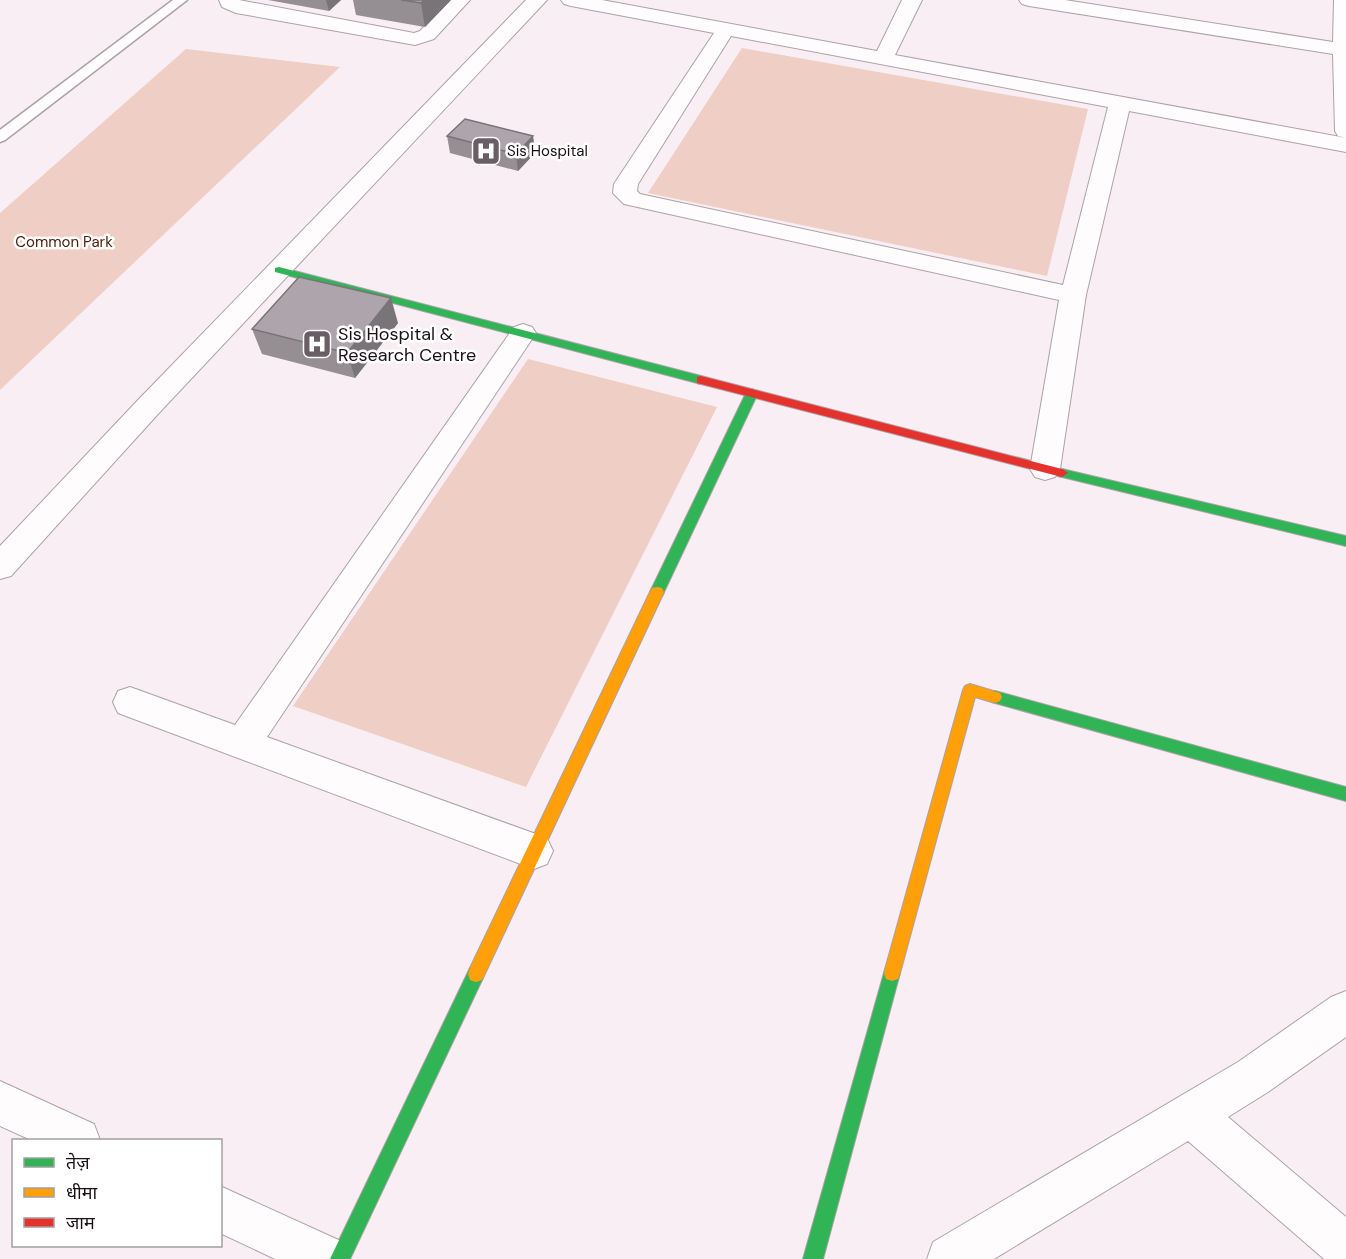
<svg xmlns="http://www.w3.org/2000/svg" width="1346" height="1259" font-family="'DM Sans','Noto Sans Devanagari',sans-serif">
  <rect width="100%" height="100%" fill="#f8eef3"/>
  <path fill="#efcec5" d="M742,48L1088,109L1047,276L648,193Z
    M186,49L340,67L0,390V213Z
    M528,359L717,407L526,787L293,706Z"/>
  <g fill="none" stroke-linecap="round" stroke-linejoin="round">
    <g stroke="#aca2a7" stroke-width="3">
      <path id="lane" d="M173,0H187L5,140L0,142V130Z"/>
    </g>
    <g stroke="#aca2a7" stroke-width="2">
      <path id="street" d="M219,0H239L414,33L420,31L449,0H470L434,39L415,45L236,13L222,7Z
        M526,0H547L158,414L11,576L0,579V546L138,400Z
        M561,0H602L877,51L902,0H922L895,55L1346,138V152L1129,111L1086,295L1060,469L1055,477L1045,480L1035,477L1030,469L1059,300L624,204L613,193L614,184L714,33L571,6L564,4ZM731,36L1108,107L1063,285L640,194L637,191L638,184Z
        M1019,0H1065L1333,42L1334,0H1346V138L1338,136L1335,131L1333,54L1029,6L1022,4Z
        M523,324L532,327L536,333L267,737L547,838L553,851L547,864L534,869L118,713L113,702L118,691L130,687L235,725L514,327Z
        M1346,991V1037L1268,1092L1228,1117L1346,1217V1259H1324L1188,1141L994,1259H927L933,1242L1238,1062L1331,997Z
        M0,1081L94,1124L100,1140H31L0,1126Z
        M220,1186L343,1242L349,1259H275L220,1233Z"/>
    </g>
    <g stroke="#aca2a7" stroke-width="2">
      <path id="fast" d="M279,267L701,376L707,380L701,384L275,272V268Z
        M752,389L758,393L664,592L662,596H652L650,592L746,393Z
        M1062,469L1346,536V546L1058,476L1056,473Z
        M995,691L1346,787V801L995,703L990,701L988,697L990,693Z
        M892,965L898,967L900,973L823,1259H803L884,973L886,967Z
        M476,966L482,968L484,974L482,980L350,1259H330L470,968Z"/>
    </g>
    <g stroke="#aca2a7" stroke-width="2">
      <path id="slow" d="M657,587L662,588L664,592L482,980L476,982L470,980L468,974L470,968L650,592L652,588Z
        M970,684L1000,693L1002,697L1000,701L995,703L975,697L900,973L898,979L892,981L886,979L884,973L963,690L965,686Z"/>
    </g>
    <g stroke="#aca2a7" stroke-width="2">
      <path id="jam" d="M701,376L1062,469L1068,473L1062,477L697,383V377Z"/>
    </g>
    <use href="#lane" fill="#fefcfd" fill-rule="evenodd"/>
    <use href="#street" fill="#fefcfd" fill-rule="evenodd"/>
    <use href="#fast" fill="#30b455" fill-rule="evenodd"/>
    <use href="#slow" fill="#ff9f0a" fill-rule="evenodd"/>
    <use href="#jam" fill="#e5322d" fill-rule="evenodd"/>
  </g>
  <path fill="#958e93" d="M268,0H341L329,11Z
    M353,0H451L425,27L356,15Z
    M447,136H533L535,153L518,171L450,153Z
    M398,323L355,378L262,354L252,329Z"/>
  <path fill="#797478" d="M326,0H341L329,11Z
    M424,0H451L425,27L421,3Z
    M533,136L535,153L518,171L516,154Z
    M391,298L398,323L355,378L347,353Z"/>
  <path fill="#ada5ab" stroke="#797478" stroke-width="1.5" d="M401,0H424L421,3Z
    M465,119L533,136L516,154L447,136Z
    M299,277L391,298L347,353L252,329Z"/>
  <defs>
    <g id="hospital-square" transform="scale(1.5)"><rect x="-9" y="-9" width="18" height="18" rx="4" fill="#685e63" stroke="#fff"/><path d="M-5-5h3v3.5h4V-5h3V5h-3V1.5h-4V5h-3Z" fill="#fff"/></g>
  </defs>
  <g fill-rule="evenodd">
    <use href="#hospital-square" x="486" y="151"/>
    <use href="#hospital-square" x="317" y="344"/>
  </g>
  <g text-anchor="middle" dominant-baseline="central" stroke-width="5" stroke-linejoin="round" paint-order="stroke">
    <g font-size="15" fill="#1a1015" stroke="#fff" text-anchor="start">
      <text x="507" y="151">Sis Hospital</text>
    </g>
    <g font-size="15" fill="#4a1c05" stroke="#fff">
      <text x="64" y="242">Common Park</text>
    </g>
    <g font-size="18" fill="#1a1015" stroke="#fff" text-anchor="start">
      <text x="338" y="334">Sis Hospital &amp;<tspan x="338" dy="21">Research Centre</tspan></text>
    </g>
  </g>
  <rect x="12" y="1139" width="210" height="108" fill="#ffffff" stroke="#a39fa1" stroke-width="1.5"/>
  <rect x="24" y="1158" width="30" height="9" fill="#30b455" stroke="#a39fa1" stroke-width="1.5"/>
  <text x="66" y="1169" font-size="18" fill="#1a1015">तेज़</text>
  <rect x="24" y="1188" width="30" height="9" fill="#ff9f0a" stroke="#a39fa1" stroke-width="1.5"/>
  <text x="66" y="1199" font-size="18" fill="#1a1015">धीमा</text>
  <rect x="24" y="1218" width="30" height="9" fill="#e5322d" stroke="#a39fa1" stroke-width="1.5"/>
  <text x="66" y="1229" font-size="18" fill="#1a1015">जाम</text>
</svg>
